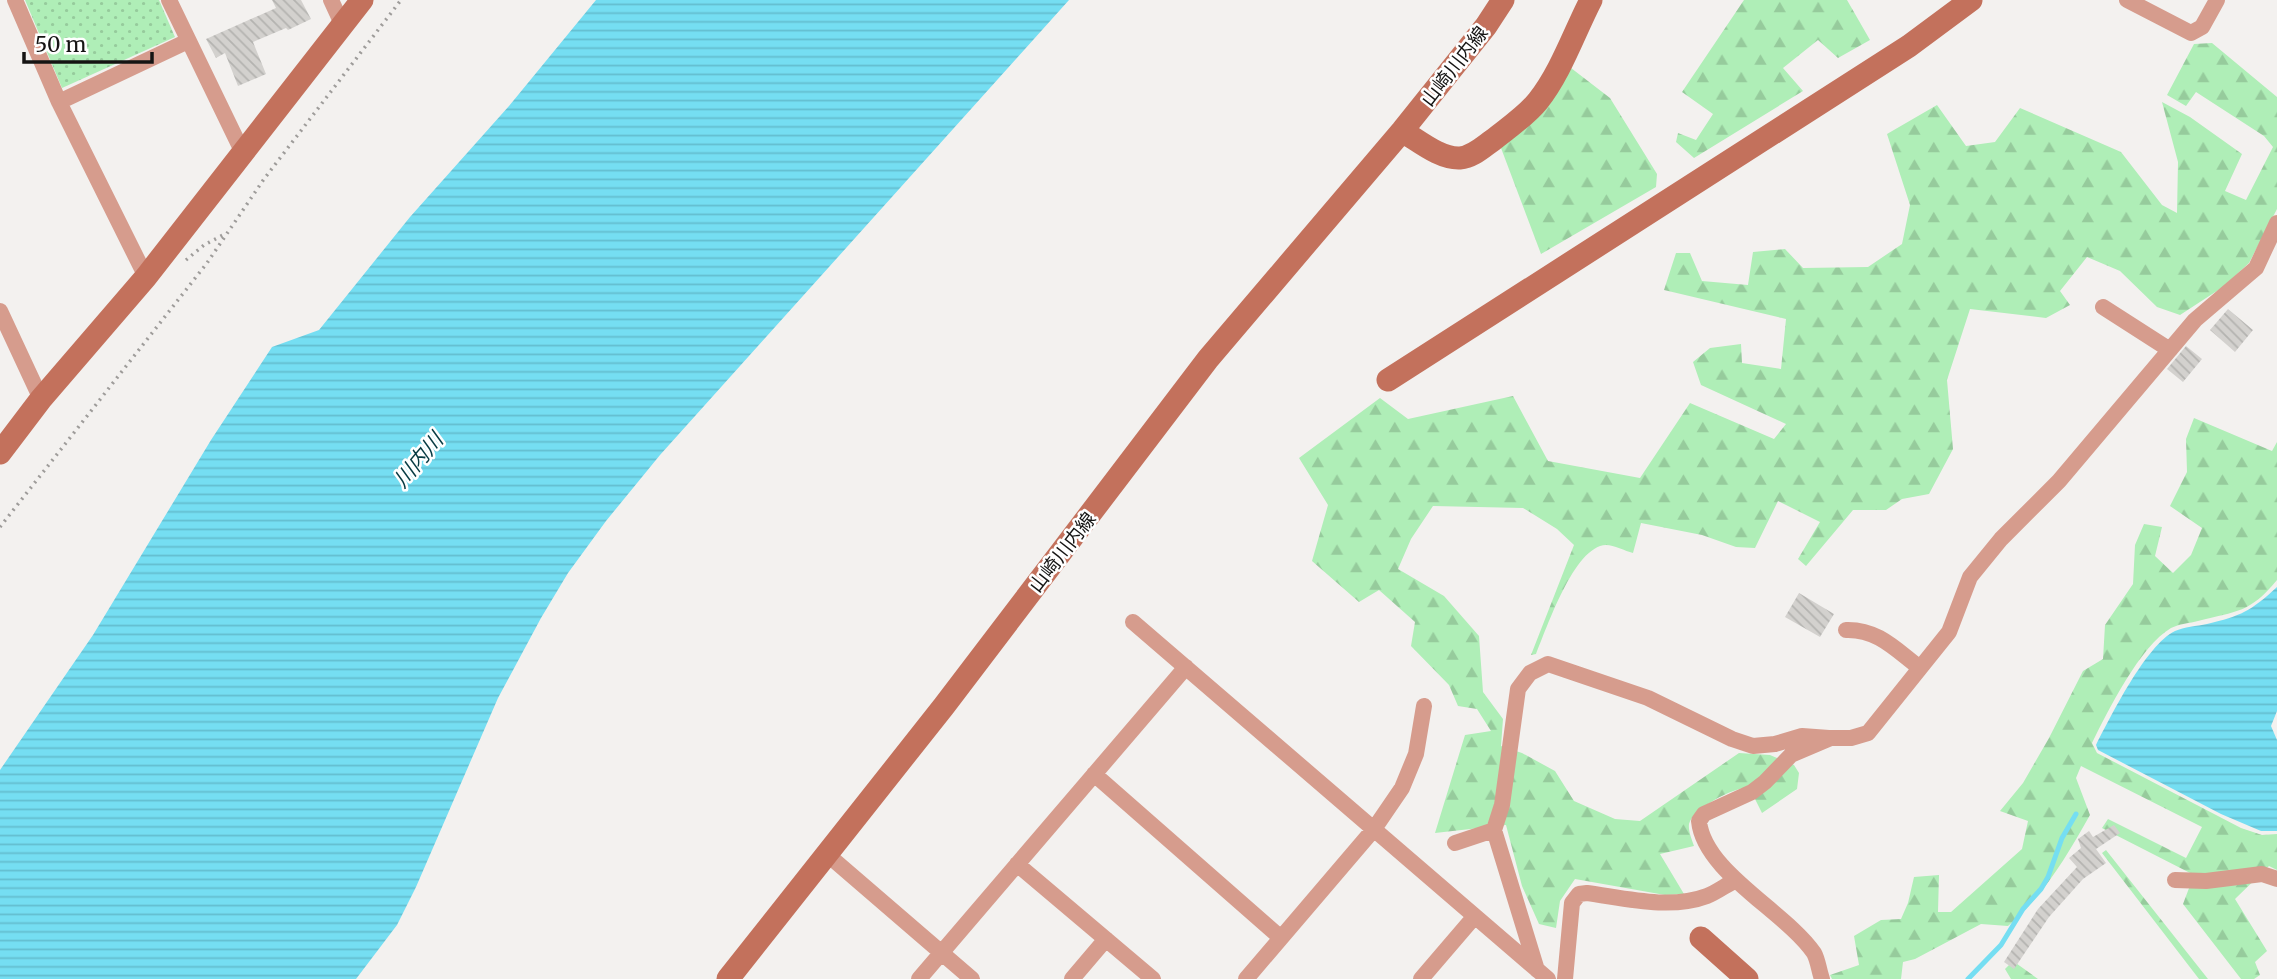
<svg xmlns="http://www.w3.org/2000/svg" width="2277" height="979" font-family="Merriweather,'Noto Sans JP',serif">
  <defs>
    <pattern id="grass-dots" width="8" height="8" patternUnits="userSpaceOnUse" patternTransform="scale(1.75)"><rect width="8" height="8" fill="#afeeb7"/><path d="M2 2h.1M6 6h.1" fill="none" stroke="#96cb9c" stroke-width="1.8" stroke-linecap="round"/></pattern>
    <pattern id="forest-firs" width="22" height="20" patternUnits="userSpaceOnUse" patternTransform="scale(1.75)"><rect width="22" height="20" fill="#afeeb7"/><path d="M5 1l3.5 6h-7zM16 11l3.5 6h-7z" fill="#96cb9c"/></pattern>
    <pattern id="water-rules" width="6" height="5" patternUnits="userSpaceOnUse" patternTransform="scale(1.75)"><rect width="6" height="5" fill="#75def2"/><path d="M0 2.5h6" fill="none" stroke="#64becf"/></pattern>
    <pattern id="building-back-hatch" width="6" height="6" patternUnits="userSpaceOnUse" patternTransform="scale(1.75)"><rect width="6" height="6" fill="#d3d1ce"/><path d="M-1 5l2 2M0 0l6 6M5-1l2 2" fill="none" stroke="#b4b3b0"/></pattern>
  </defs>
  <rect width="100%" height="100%" fill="#f3f1ef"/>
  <path fill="url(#grass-dots)" d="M25,0H159L175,37L62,88Z"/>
  <path fill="url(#forest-firs)" d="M1744,0H1847L1870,40L1838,58L1818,40L1783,68L1803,91L1694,158L1676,142L1678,133L1696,140L1713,114L1682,92Z
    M2212,43L2277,97V209L2249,263L2223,287L2180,315L2157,307L2120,271L2087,257L2060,291L2070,305L2046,318L1970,309L1947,380L1953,449L1929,494L1902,499L1886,510H1853L1806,566L1798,559L1820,522L1778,501L1755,548L1736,547L1702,535L1641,523L1633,553C1625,551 1614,545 1606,545C1574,546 1547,628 1536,654L1531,655L1574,545L1557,529L1523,508L1433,506L1411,539L1398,569L1444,596L1479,636L1483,692L1503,719L1501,746L1522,753L1555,771L1574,801L1615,819L1640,821L1739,753L1770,755L1794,765L1799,773L1797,789L1762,813L1749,787C1733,788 1693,808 1689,824C1688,831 1692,840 1694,846L1660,854L1684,894L1665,895L1575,879L1560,901L1556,928L1539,924L1522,886L1506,825L1435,833L1465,735L1491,731L1477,709L1458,706L1449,685L1411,646L1415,622L1379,590L1359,602L1312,561L1328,505L1299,458L1380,398L1408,419L1513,396L1548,461L1640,478L1690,403L1774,439L1786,424L1701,385L1693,362L1710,348L1741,344L1742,363L1781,369L1786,319L1664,290L1676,253H1690L1702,281L1748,285L1753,252L1785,249L1803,268L1868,267L1902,244L1910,205L1887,134L1937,105L1966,146L1995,142L2020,108L2121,152L2162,205L2177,213L2178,162L2162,102L2190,117L2242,154L2225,191L2246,200L2273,147L2264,136L2196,92L2186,106L2167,95L2194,44Z
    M1571,68L1610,98L1657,174L1656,187L1541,254L1501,148L1546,106Z
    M2194,418L2272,451L2277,442V580C2250,613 2237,611 2198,621C2190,623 2179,624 2171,628C2140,646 2108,711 2092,743L2097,753L2241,828L2262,835L2277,834V870L2269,866L2235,899L2267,951L2255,962L2260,975L2254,979H2241L2183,904L2194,875L2102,828L2108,819L2186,858L2202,827L2081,766L2076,778L2090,815C2067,856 2044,895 2008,926L1981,924L1915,959L1903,962L1901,979H1832L1830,975L1859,965L1854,936L1881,920L1901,919L1908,903L1914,877L1939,875L1938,912H1951L2022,849L2028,821L2000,811L2023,783L2049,738L2083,671L2103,659L2105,625L2133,584L2135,545L2144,524L2162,527L2155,556L2173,573L2191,555L2202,528L2170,506L2187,472L2186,439Z
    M2106,850L2208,979H2199L2102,853Z
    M2013,961L2038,979H2011L2005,969Z"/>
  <path fill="url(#water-rules)" d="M596,0H1069L660,455L606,521L568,573L541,618L498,698L416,887L397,925L356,979H0V770L93,635L211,440L272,347L319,330L410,217L509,106Z
    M2277,587V711L2271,726L2277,740V831H2261L2221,814L2098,750L2096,745C2111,716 2146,645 2175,631C2184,627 2197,626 2207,624C2241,616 2251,611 2277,587Z"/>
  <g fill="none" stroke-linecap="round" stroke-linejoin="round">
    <path stroke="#75def2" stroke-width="5" d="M1968,979L2001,945L2023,909L2041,889L2048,877L2062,838L2076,814"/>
  </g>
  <path fill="url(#building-back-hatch)" d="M272,0H301L311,19L288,30L286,28L253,42L266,74L238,86L225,53L216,58L206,39L276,8Z
    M2228,309L2253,330L2235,352L2210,330Z
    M2186,346L2202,359L2183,382L2167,369Z
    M1799,593L1834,614L1820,637L1785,617Z
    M2114,825L2120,833L2096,849L2106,863L2083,879L2049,917L2014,969L2004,962L2038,909L2077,867L2069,858L2081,848L2078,839L2089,831L2093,837Z"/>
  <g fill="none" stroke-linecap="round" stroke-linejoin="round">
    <path stroke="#9e9c9a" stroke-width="3.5" stroke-dasharray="2 5" stroke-linecap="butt" d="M186,260L204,245L223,235
      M0,527L207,263L264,179L401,0"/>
    <path stroke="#d69c8d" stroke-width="16" d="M15,0L59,102L146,277
      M169,0L243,153
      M331,0L342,24
      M2127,0L2191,33L2202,27L2217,0
      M59,102L188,41
      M2103,307L2170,350
      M0,311L41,399
      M1133,622L1548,979
      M1846,630C1878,629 1896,650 1920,668
      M1094,774L1281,938
      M1494,830L1537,970
      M1455,843L1494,830L1502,805L1518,689L1530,673L1548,664L1648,698L1732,739L1753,746L1775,744L1802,736L1829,738
      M828,855L972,979
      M1017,864L1153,979
      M2175,880L2206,881L2262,874L2277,879
      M919,979L1186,667
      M1072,979L1106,939
      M1246,979L1374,829L1402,788L1416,754L1424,706
      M1421,979L1475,916
      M1565,979L1572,903L1579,894L1587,893C1624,898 1670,910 1707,896C1717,892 1726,885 1736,880
      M1822,979C1819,971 1818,960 1814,953C1785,911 1704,872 1699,821L1704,814L1752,792L1765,782L1791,755L1831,738H1851L1868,733L1949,632L1970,577L2001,539L2059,481L2195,320L2256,268L2277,223"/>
    <path stroke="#c3715c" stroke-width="23" d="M1402,131C1419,141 1440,159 1460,158C1473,157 1483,147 1493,140C1508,128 1526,116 1538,101C1561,72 1574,33 1591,0
      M1388,380L1909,46L1971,0
      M0,453L41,399L146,277L362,0
      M1701,938L1747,979
      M728,979L944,706L1208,359L1402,131L1486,26L1503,0"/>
  </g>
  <g text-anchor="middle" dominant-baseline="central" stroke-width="5" stroke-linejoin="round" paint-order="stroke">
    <g font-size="19" fill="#151413" stroke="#fff">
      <text transform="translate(1454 66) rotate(-52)">山崎川内線</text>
      <text transform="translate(1062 552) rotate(-52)">山崎川内線</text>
    </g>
    <g font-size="21" font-style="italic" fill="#073b43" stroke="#fff">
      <text transform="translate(418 460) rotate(-50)">川内川</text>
    </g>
  </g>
  <path d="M24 52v10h128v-10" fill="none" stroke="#151413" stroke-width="3.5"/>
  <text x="35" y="52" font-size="21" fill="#151413" stroke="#ffffff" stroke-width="5" paint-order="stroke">50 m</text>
</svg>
